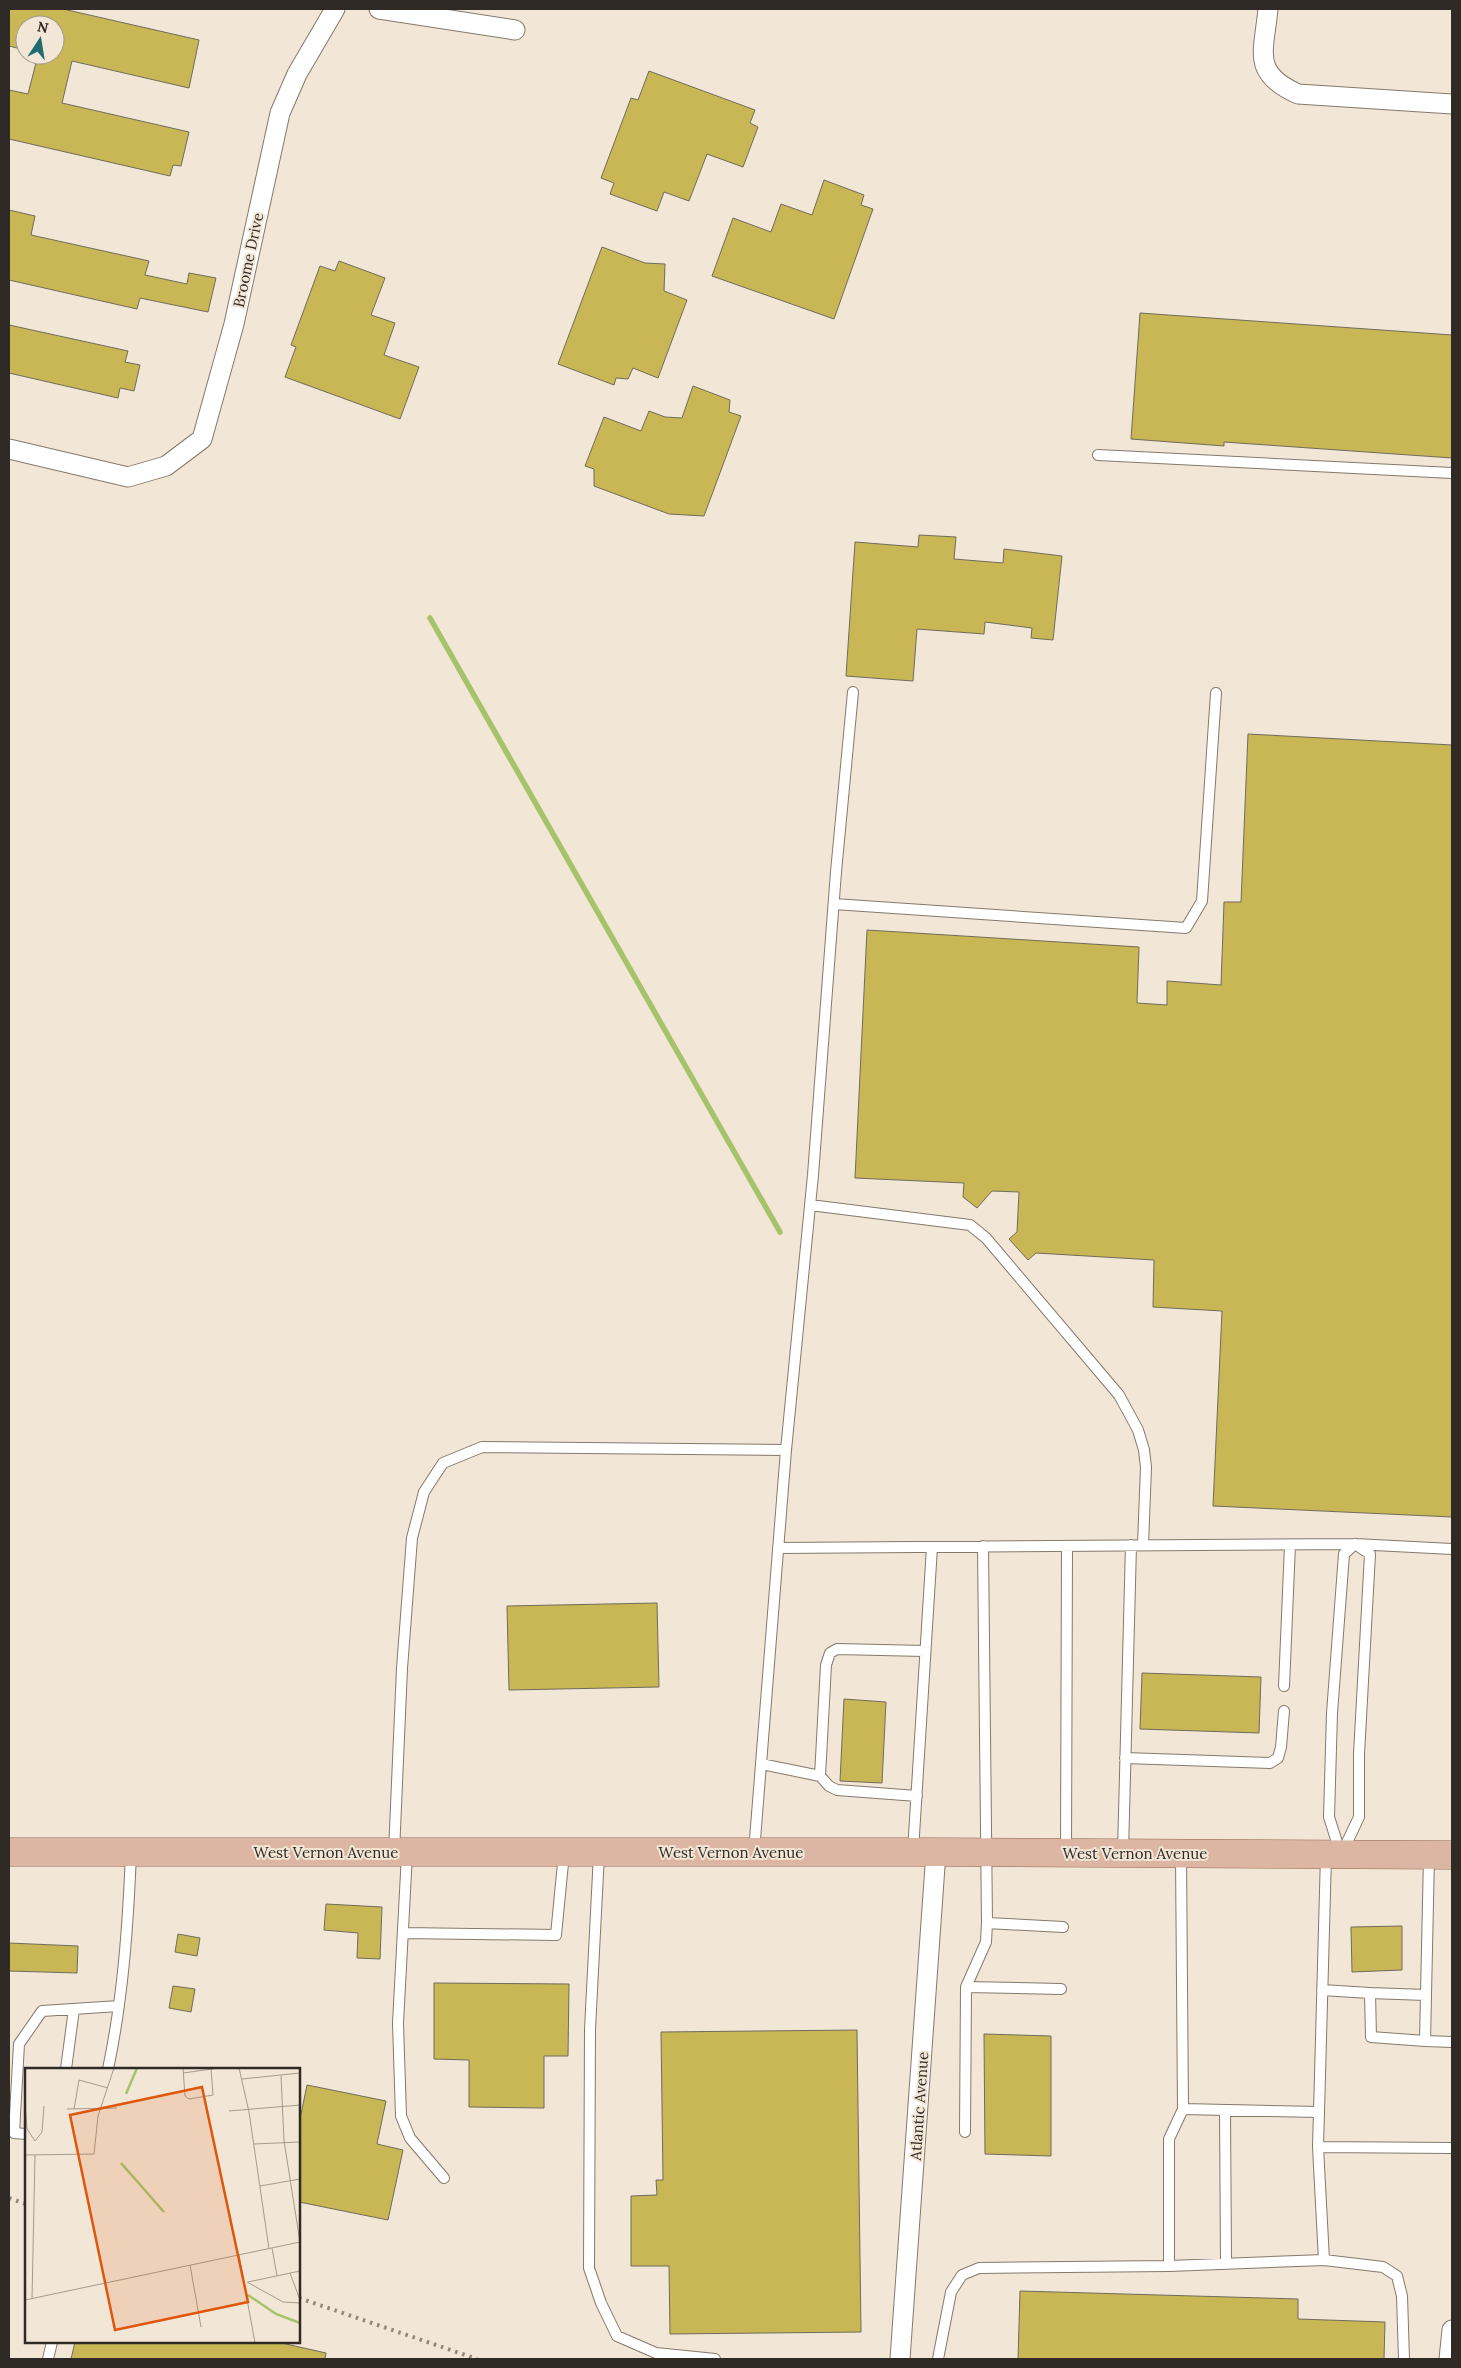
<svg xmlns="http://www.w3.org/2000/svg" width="1461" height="2368" font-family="Lora,serif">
  <rect width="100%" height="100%" fill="#f2e6d6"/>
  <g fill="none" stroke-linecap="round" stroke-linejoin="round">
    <path stroke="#a6c36b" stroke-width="5.5" d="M430,618L780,1232"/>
  </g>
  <path fill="#c9b655" stroke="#6f6c5c" d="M9,9H63L199,40L189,88L72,61L62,103L189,132L181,166L173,165L170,176L9,139V90L28,94L38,55H55V25H25V50L9,46Z
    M649,71L755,110L750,123L758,127L743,167L707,154L689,201L664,192L657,211L610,194L614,183L601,178L631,98L638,100Z
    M824,180L864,195L861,205L873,209L834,319L712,276L733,218L771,232L781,204L812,215Z
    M9,210L35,216L31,235L149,261L145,275L187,284L189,273L216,278L208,312L140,298L137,309L9,280Z
    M602,247L645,263L665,264L664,291L687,300L658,378L633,368L628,379L616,378L614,385L558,364Z
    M339,261L385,278L371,315L395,323L384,355L419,367L400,419L285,377L296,347L291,345L320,266L335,271Z
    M1140,313L1452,335V458L1224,442V446L1131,439Z
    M9,325L128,351L125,362L140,365L134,391L120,388L118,398L9,373Z
    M693,386L730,400L729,412L741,416L704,516L669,514L594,486V469L585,466L604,417L641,431L649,411L665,417L682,418Z
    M919,535L956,537L954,559L1003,563L1004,549L1062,556L1053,640L1031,638L1032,628L985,622L984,634L917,629L913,681L846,676L855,542L918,547Z
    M1248,734L1452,745V1517L1213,1506L1222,1311L1153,1307L1154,1260L1036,1253L1028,1260L1009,1239L1017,1232L1019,1192L992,1191L977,1208L963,1197L964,1183L855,1178L867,930L1139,947L1137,1003L1167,1005V981L1221,985L1224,902H1241Z
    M657,1603L659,1687L509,1690L507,1606Z
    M1142,1673L1261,1677L1259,1733L1140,1729Z
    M844,1699L886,1702L882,1783L840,1781Z
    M326,1904L382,1907L380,1959L357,1958L358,1933L324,1930Z
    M1402,1926V1970L1352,1972L1351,1927Z
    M178,1934L200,1938L197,1956L175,1952Z
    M9,1943L78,1946L77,1973L9,1971Z
    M434,1983L569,1984L568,2056H544V2108L469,2107V2060L434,2059Z
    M173,1986L195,1989L191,2012L169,2008Z
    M857,2030L861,2332L670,2334L669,2266H631V2196L657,2195L656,2180H663L661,2032Z
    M984,2034L1051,2036V2156L985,2154Z
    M307,2085L386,2101L377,2144L403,2150L388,2220L299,2202V2124Z
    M1020,2291L1298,2299V2319L1385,2322L1384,2359H1018Z
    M75,2342H277L326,2353L325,2359H71Z"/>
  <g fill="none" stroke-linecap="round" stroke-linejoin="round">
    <g stroke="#85796b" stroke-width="12">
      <path id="service" d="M1098,455L1452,473
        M834,904L1186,928L1202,901L1216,693
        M810,1205L970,1225L986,1238L1119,1395L1138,1430L1144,1450L1146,1467L1143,1545
        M1355,1544L1370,1554L1359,1754V1817L1341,1855L1329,1817L1332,1713L1344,1554Z
        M778,1548L1355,1544L1452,1549
        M1284,1686L1290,1545
        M1125,1758L1270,1763L1278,1758L1281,1747L1284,1711
        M761,1764L820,1776L826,1665L830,1653L837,1649L925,1651
        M820,1776L829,1786L837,1790L917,1796
        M913,1851L932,1547
        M394,1852L402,1668L412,1538L424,1492L443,1463L482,1447L786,1450
        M754,1852L786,1450L813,1175L836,872L853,692
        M1066,1852L1067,1546
        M1123,1852L1131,1545
        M407,1854L398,2023L401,2116L410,2138L444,2178
        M599,1854L590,2029L589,2268L601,2303L617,2336L656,2353L715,2359
        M1181,1855L1183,2109L1319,2112L1326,1855
        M1429,1856L1425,2041L1452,2042
        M987,1923L1063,1927
        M403,1933L556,1935L564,1853
        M966,1987L1061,1989
        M1322,1990L1370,1993L1371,2037L1425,2041
        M1370,1993L1426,1995
        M66,2069L74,2009
        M108,2069C123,1998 128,1926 131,1853
        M1183,2109L1169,2139V2266L1324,2260L1318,2147
        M1225,2110L1226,2264
        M1319,2112L1318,2147L1452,2148
        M965,2132L966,1987L986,1942L987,1923L983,1546
        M26,2134L14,2133L19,2044L42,2011L119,2006
        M1324,2260L1383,2267L1397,2276L1402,2296L1404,2359
        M48,2359L52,2342
        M938,2359L951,2292L962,2275L979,2268L1169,2266"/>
    </g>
    <g stroke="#85796b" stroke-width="21">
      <path id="minor" d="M379,9L515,30
        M1268,9C1264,52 1251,73 1298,94L1452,104
        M9,449L128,477L166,466L202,439L234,324L280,113L297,74L335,9
        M900,2359L936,1852
        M1449,2359L1452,2330"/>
    </g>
    <g stroke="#92664f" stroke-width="29">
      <path id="primary" d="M9,1852H936L1452,1855"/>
    </g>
    <use href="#service" stroke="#fff" stroke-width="10"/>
    <use href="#minor" stroke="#fff" stroke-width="19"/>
    <use href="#primary" stroke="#ddb6a3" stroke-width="28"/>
    <path stroke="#90887d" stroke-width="4" stroke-dasharray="2.5 5" stroke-linecap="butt" d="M9,2198L26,2204
      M299,2298L477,2359"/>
  </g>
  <g text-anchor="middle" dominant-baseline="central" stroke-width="4" stroke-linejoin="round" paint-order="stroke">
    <g font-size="15" fill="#2f2a25" stroke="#f2e6d6">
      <text transform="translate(248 260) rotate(-78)">Broome Drive</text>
      <text x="326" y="1852">West Vernon Avenue</text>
      <text x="731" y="1852">West Vernon Avenue</text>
      <text x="1135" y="1853">West Vernon Avenue</text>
      <text transform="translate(919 2106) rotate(-86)">Atlantic Avenue</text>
    </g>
  </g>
  <g transform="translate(25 2068)">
    <rect width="275" height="275" fill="#f2e6d6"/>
    <path fill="none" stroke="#a6c36b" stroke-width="2.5" d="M101,26L112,0M96,95L139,144M223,227L251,246L275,255"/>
    <path fill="none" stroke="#a49b8f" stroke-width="1" d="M158,0L160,28L164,31L188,27L186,1M214,0L224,44L244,181M158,5L194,0M256,8L259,73L275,174M217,11L275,5M0,35L2,61L10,73L17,64L19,38M42,41L92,40M49,41L54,12L83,20M204,43L275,37M229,76L275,74M0,87L69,86L73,48L89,0M235,118L275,111M247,180L252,208M214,187L230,275M165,197L176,259M265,205L275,232M222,214L258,234L275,235M223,214L275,203M7,231L10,87M0,232L275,174"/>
    <path fill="#df570d" fill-opacity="0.15" stroke="#df570d" stroke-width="2.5" d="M177,19L223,234L90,262L45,47Z"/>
    <rect width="275" height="275" fill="none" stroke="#2f2a25" stroke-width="2.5"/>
  </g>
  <rect width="1461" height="2368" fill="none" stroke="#2f2a25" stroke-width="20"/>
  <g transform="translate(40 40) rotate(12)"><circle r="24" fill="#f2e6d6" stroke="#a49b8f"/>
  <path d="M0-4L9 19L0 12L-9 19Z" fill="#206c70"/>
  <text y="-8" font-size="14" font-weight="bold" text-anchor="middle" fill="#2f2a25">N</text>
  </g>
</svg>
